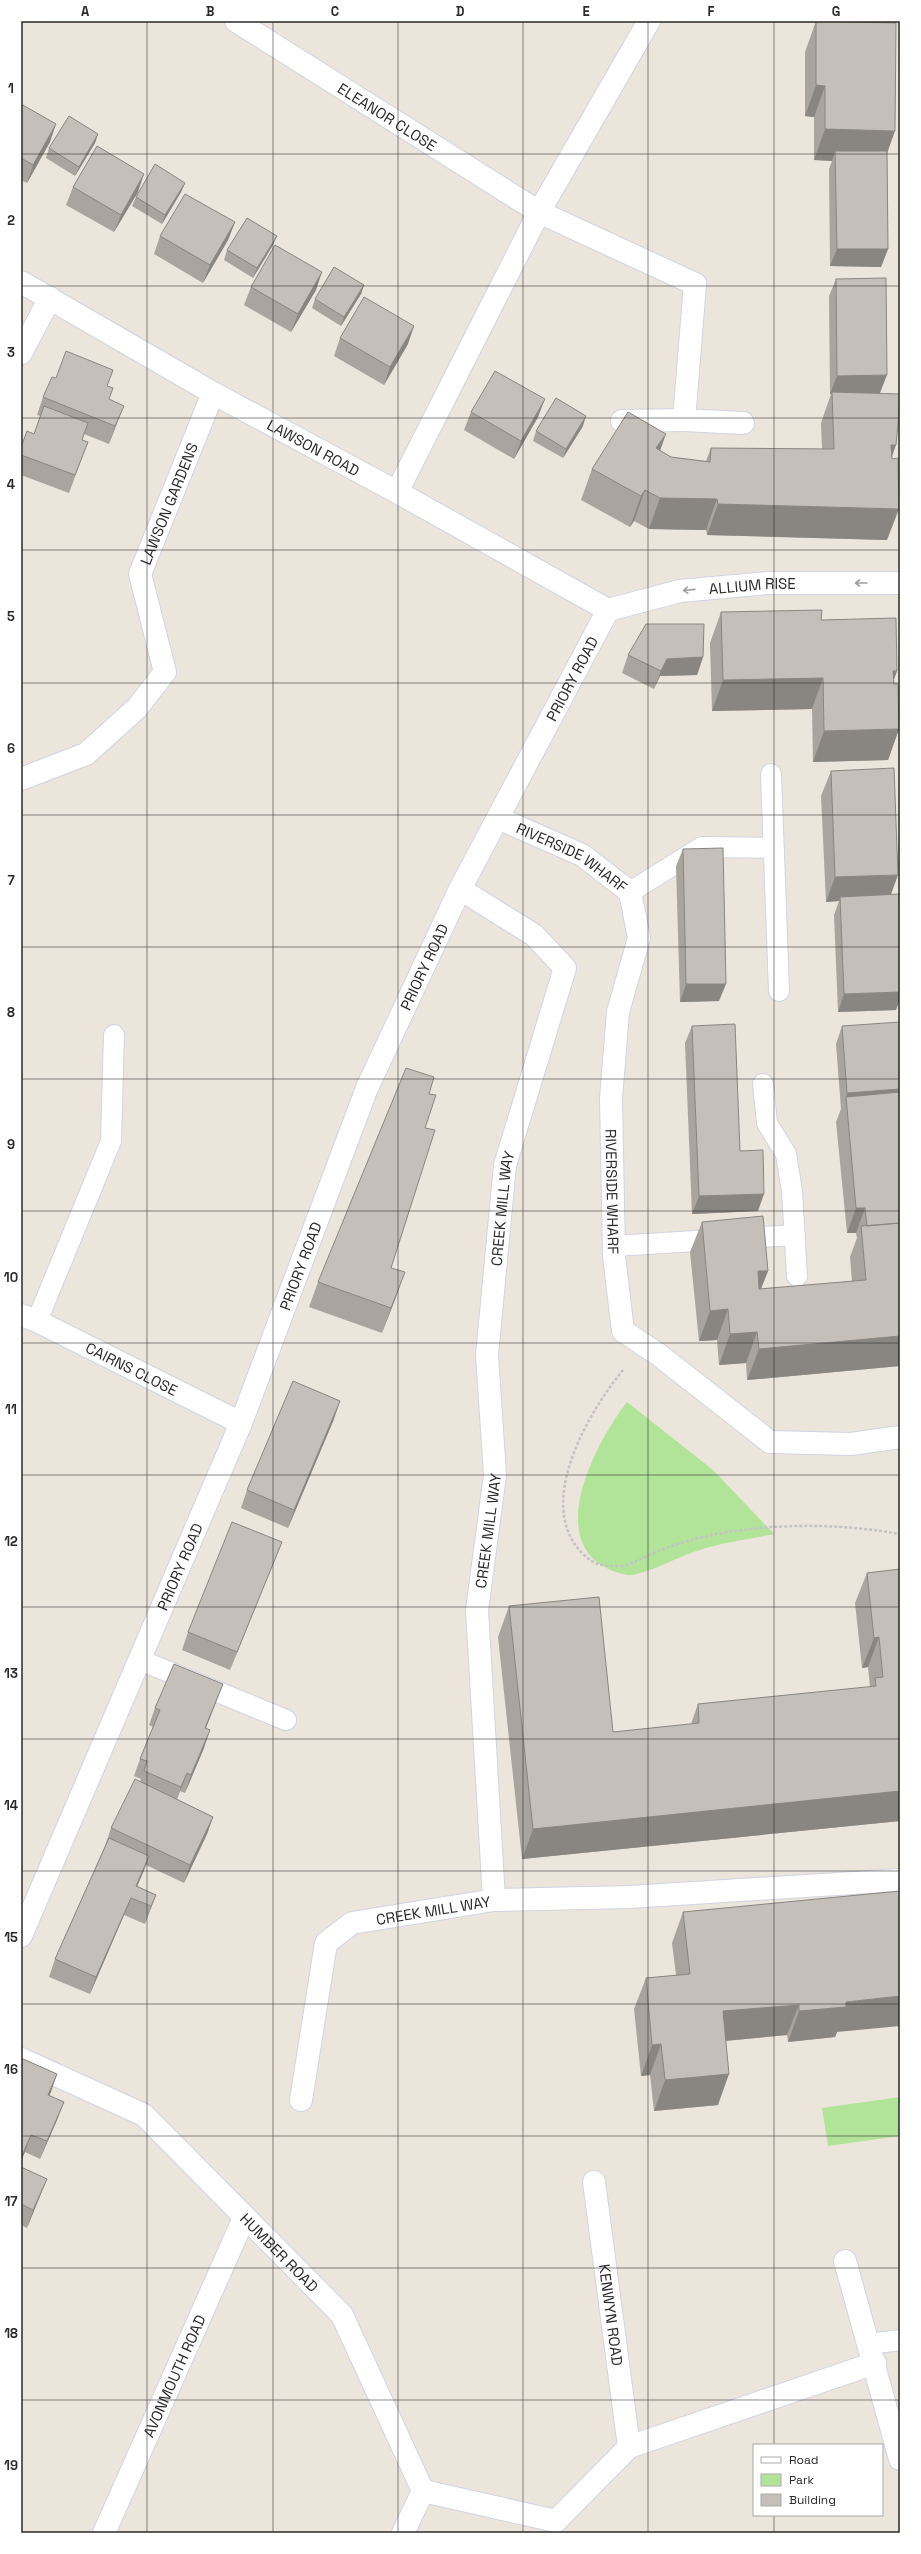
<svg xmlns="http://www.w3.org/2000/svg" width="921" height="2554" font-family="'Space Grotesk',sans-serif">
  <rect width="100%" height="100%" fill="#ece5dc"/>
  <path fill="#b1e498" d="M627,1402L713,1470L774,1534C750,1539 724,1542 700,1550C681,1555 646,1575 629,1575C618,1574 607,1569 598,1563C550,1526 600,1437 627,1402Z
    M900,2097V2136L828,2146L822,2108Z"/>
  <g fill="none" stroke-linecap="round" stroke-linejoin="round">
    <g stroke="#d1d4e3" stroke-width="22">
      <path id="lane" d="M771,774L779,991
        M630,892L702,847L774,848
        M763,1084L767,1123L786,1154L792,1191L797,1276
        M614,1246L795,1235
        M37,1321L111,1141L114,1035
        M140,1660L286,1720
        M869,2344L900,2340"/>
    </g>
    <g stroke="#d1d4e3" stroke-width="24">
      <g id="street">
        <path id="s1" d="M236,21L539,212L695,284L684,420L743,423"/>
        <path id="s2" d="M21,282L213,393L397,492L608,610"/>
        <path d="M21,353L50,298"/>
        <path d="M622,421L684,420"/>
        <path d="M397,492L539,212L649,21"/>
        <path id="s3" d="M608,610L680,591L768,583H900"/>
        <path id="s4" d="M21,779L86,754L137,708L165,672L140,574L213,393"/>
        <path id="s5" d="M498,818L582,855L630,892L639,938L618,1012L611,1098L614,1256L623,1331L659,1355L770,1442L851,1444L900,1437"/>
        <path id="s6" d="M21,1315L37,1321L241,1423"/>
        <path d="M494,1900L630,1897L900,1880"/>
        <path id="s7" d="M21,1936L241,1423L367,1088L460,889L608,610"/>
        <path id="s8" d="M21,2059L144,2115L342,2315L423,2491L403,2533"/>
        <path id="s9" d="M301,2100L326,1943L352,1923L494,1900L477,1610L495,1475L487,1355L505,1165L565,968L534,935L460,889"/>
        <path id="s10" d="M594,2182L629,2447"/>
        <path d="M845,2261L900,2459"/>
        <path d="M423,2491L556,2521L629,2447L875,2363"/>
        <path id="s11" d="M104,2533L244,2218"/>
      </g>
    </g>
    <path stroke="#c3c3c3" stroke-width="2.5" stroke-dasharray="3 2" stroke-linecap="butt" d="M623,1370C591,1409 541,1492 574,1543C579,1551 589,1561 598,1564C604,1566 616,1566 622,1566C633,1564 646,1556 656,1552C673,1545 693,1539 711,1535C773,1523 838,1523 900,1534"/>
    <use href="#lane" stroke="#fff" stroke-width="20"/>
    <use href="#street" stroke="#fff" stroke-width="22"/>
  </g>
  <path fill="#a9a49e" d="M816,21L887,152L888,249L881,267L830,266L829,169L832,161L814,160V117L805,116V52Z
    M21,104L50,142L27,183L21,180Z
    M98,134L95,143L75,176L46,158L49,148Z
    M185,183L181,192L162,224L132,206L136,197Z
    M73,187L138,192L114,232L66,205Z
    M235,222L228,240L203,283L154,254L160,236Z
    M273,245L253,278L224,260L227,250Z
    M836,279L880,393H867L892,457L887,540L707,535L706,530L649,529L634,521L630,527L581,500L592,469L660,450L671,457L706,461L711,448L822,449L821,423L831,394H830L829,296Z
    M364,285L361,294L341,326L312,308L315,299Z
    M251,287L316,290L291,332L244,305Z
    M340,338L408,344L384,385L334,356Z
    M113,370L107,386L109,399L117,423L109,444L84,434L82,440L88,442L69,493L21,475V447L34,434L40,416L37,415L43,397L56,378Z
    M471,412L538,417L514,459L464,430Z
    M583,426L563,458L533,441L536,431Z
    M721,612L821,620L897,671L893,682L899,729L888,760L813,762L812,709L712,711L710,643Z
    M628,655L703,657L697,675L660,676L654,689L622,673Z
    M831,771L891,895L900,929V999L896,1010L838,1012L834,915L839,901L826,902L821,796Z
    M683,849L719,1001L680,1002L676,866Z
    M692,1026L740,1151L758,1211L692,1214L685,1043Z
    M842,1026L900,1366L747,1380L746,1363L719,1365L717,1340L699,1341L690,1252L702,1222L768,1271L761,1289L852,1281L850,1257L857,1238L856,1233H847L836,1122L841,1109L836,1044Z
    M429,1094L391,1268L396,1297L382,1333L309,1307L318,1282Z
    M334,1419L288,1528L241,1508L247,1490Z
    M282,1542L275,1559L230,1670L182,1650L188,1632Z
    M900,1569V1821L522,1859L498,1637L509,1606L613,1732L691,1724L698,1704L870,1687L868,1667L862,1668L855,1603L867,1573Z
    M216,1702L206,1728L204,1748L185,1793L180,1791L177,1799L213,1817L207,1834L184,1883L146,1865L137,1886L156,1895L145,1924L124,1915L90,1994L49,1977L55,1959L105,1846L111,1828L140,1781L141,1779L134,1776L140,1759L153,1727L149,1725L155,1708Z
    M683,1912L837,2032L835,2037L788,2042L787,2035L726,2041L718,2105L654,2111L650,2075L641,2076L634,2009L646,1978L676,1975L672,1943Z
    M21,2058L57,2074L49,2096L64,2102L57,2120L40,2159L25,2152L21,2161Z
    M21,2167L47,2179L40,2196L27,2228L21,2225Z"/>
  <path fill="#898681" d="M816,85L825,86L814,117L805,116Z
    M56,124L50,142L27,183L33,165Z
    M825,129L895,131L884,162L835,151L832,161L814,160Z
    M98,134L95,143L75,176L79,167Z
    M144,174L138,192L114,232L121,215Z
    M185,183L181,192L162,224L165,215Z
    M235,222L228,240L203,283L210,265Z
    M277,236L273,245L253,278L257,268Z
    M837,249H888L881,267L830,266Z
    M322,272L316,290L291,332L298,314Z
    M364,285L361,294L341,326L344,317Z
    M414,326L408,344L384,385L390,367Z
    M887,375L880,393L832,394V392L831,394H830L837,376Z
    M545,399L538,417L514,459L521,441Z
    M124,406L117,423L109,444L115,426Z
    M586,416L583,426L563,458L566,449Z
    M666,434L655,465L656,448Z
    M891,445H896L885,476Z
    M645,490L634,521L630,527L641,496Z
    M660,498L717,499L706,530L649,529Z
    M718,504L899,509L887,540L707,535Z
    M703,657L697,675L660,676L654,689L661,671L667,659Z
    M893,671H897L886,702Z
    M823,678L812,709L712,711L723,680Z
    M899,729L888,760L813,762L824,731Z
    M898,875L889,900L840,897L839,901L826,902L835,877Z
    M686,984H726L719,1001L680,1002Z
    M900,992V999L896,1010L838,1012L844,994Z
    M900,1089V1106L846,1098L847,1093Z
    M764,1194L758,1211L692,1214L699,1196Z
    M856,1208H865L856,1233H847Z
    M758,1271H768L756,1301Z
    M405,1272L396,1297L382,1333L391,1308Z
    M728,1309L717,1340L699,1341L710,1311Z
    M757,1332L746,1363L719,1365L730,1334Z
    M900,1336V1366L747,1380L759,1349Z
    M340,1401L334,1419L288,1528L294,1510Z
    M282,1542L275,1559L230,1670L237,1652Z
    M879,1637L868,1667L862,1668L874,1638Z
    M223,1684L216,1702L199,1746L205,1728Z
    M210,1730L204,1748L185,1793L191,1775Z
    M187,1773L180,1791L175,1804L181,1787Z
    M900,1791V1821L522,1859L533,1829Z
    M213,1817L207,1834L184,1883L190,1865Z
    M149,1856L143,1873L132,1898L136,1886Z
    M156,1895L149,1913L145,1924L151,1906Z
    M131,1898L124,1915L90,1994L96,1977Z
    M900,1996V2026L837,2032L835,2037L788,2042L799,2011L846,2002Z
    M799,2005L787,2035L712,2042L723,2011Z
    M661,2044L650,2075L641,2076L652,2045Z
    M57,2074L51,2092L42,2113L48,2095Z
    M729,2074L718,2105L654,2111L665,2080Z
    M64,2102L57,2120L40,2159L47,2141Z
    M31,2135L25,2152L21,2161V2158Z
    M47,2179L40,2196L27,2228L33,2210Z"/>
  <path fill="#c4bfb8" stroke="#898681" d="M816,21L896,23L895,131L825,129V86L816,85Z
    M21,104L56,124L33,165L21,158Z
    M69,116L98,134L79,167L49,148Z
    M97,146L144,174L121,215L73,187Z
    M835,151H887L888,249H837Z
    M155,164L185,183L165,215L136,197Z
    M185,194L235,222L210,265L160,236Z
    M247,218L277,236L257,268L227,250Z
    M275,245L322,272L298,314L251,287Z
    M334,267L364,285L344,317L315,299Z
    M886,278L887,375L837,376L836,279Z
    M364,297L414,326L390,367L340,338Z
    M66,351L113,370L107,386L113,388L109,399L124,406L115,426L43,397L52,377L56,378Z
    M495,371L545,399L521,441L471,412Z
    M832,392L900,394V402L896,445H891L892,459L898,458L899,509L718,504L717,499L660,498L645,490L641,496L592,469L628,412L666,434L656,448L671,457L710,462L711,448L834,449Z
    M556,398L586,416L566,449L536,431Z
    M44,406L88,423L82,440L88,442L75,475L21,455V447L27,431L34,434Z
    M822,610L821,620L896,618L897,671H893L894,684H898L899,729L824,731L823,678L723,680L721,612Z
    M646,624H704L703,657L667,659L661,671L628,655Z
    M894,768L898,875L835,877L831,771Z
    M723,848L726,984H686L683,849Z
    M899,894L900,929V992L844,994L840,897Z
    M900,1022V1089L847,1093L842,1026Z
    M735,1024L740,1151L763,1150L764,1194L699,1196L692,1026Z
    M406,1068L434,1077L429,1094L436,1095L425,1128L435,1130L391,1268L405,1272L391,1308L318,1282Z
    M900,1092V1223L867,1226L865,1208H856L846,1097Z
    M763,1216L768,1271H758L759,1289L866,1280L861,1226L900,1223V1336L759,1349L757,1332L730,1334L728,1309L710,1311L702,1222Z
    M293,1381L340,1401L294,1510L247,1490Z
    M232,1522L282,1542L237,1652L188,1632Z
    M900,1569V1791L533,1829L509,1606L599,1597L613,1732L699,1723L698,1704L876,1686L875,1678L883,1677L879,1637L874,1638L867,1573Z
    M174,1664L223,1684L205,1728L210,1730L191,1775L187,1773L181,1787L144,1771L147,1761L140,1759L160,1710L155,1708Z
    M135,1779L213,1817L190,1865L111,1828Z
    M109,1838L149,1856L136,1886L156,1895L151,1906L131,1898L96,1977L55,1959Z
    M900,1891V1996L846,2002V2007L799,2011V2005L723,2011L729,2074L665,2080L661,2044L652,2045L646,1978L690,1974L683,1912Z
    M21,2058L57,2074L48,2095L64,2102L47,2141L31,2135L21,2158Z
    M21,2167L47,2179L33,2210L21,2204Z"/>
  <defs><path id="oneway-shaft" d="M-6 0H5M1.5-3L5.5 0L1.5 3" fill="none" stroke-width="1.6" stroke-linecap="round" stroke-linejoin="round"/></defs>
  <g stroke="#9f9f9f">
    <use href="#oneway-shaft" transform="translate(861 583) rotate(-180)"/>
    <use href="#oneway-shaft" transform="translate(689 590) rotate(174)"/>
  </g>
  <path fill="none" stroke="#2a2a2a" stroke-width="1" stroke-opacity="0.55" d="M147,21V2533M273,21V2533M398,21V2533M523,21V2533M648,21V2533M774,21V2445M21,154H900M21,286H900M21,418H900M21,550H900M21,683H900M21,815H900M21,947H900M21,1079H900M21,1211H900M21,1343H900M21,1475H900M21,1607H900M21,1739H900M21,1871H900M21,2004H900M21,2136H900M21,2268H900M21,2400H900M774,2515V2533"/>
  <g text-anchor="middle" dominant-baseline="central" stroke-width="3" stroke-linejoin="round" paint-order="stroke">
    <g font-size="15" fill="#2a2a2a" stroke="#fff">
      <text stroke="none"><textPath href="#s1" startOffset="179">ELEANOR CLOSE</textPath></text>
      <text stroke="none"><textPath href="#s2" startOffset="336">LAWSON ROAD</textPath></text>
      <text stroke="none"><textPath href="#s4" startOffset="361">LAWSON GARDENS</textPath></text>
      <text stroke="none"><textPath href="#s3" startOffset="147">ALLIUM RISE</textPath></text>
      <text stroke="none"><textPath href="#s7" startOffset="1374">PRIORY ROAD</textPath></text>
      <text stroke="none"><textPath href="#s5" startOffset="84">RIVERSIDE WHARF</textPath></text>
      <text stroke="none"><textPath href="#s7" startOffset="1050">PRIORY ROAD</textPath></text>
      <text stroke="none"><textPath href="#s5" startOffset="456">RIVERSIDE WHARF</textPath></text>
      <text stroke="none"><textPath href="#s9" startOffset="1030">CREEK MILL WAY</textPath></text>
      <text stroke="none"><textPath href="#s7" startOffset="726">PRIORY ROAD</textPath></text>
      <text stroke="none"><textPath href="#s6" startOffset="123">CAIRNS CLOSE</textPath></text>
      <text stroke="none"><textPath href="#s9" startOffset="706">CREEK MILL WAY</textPath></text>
      <text stroke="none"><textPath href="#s7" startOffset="402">PRIORY ROAD</textPath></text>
      <text stroke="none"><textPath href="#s9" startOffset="274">CREEK MILL WAY</textPath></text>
      <text stroke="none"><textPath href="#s8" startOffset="328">HUMBER ROAD</textPath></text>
      <text stroke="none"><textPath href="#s10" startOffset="134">KENWYN ROAD</textPath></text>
      <text stroke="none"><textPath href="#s11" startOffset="172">AVONMOUTH ROAD</textPath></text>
    </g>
  </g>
  <rect width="921" height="2554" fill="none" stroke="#ffffff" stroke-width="44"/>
  <rect x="753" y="2444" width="130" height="72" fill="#ffffff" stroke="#aaaaaa"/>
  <rect x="761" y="2457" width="20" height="6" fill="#ffffff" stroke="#aaaaaa"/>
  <text x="789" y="2464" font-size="12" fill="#2a2a2a">Road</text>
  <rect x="761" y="2474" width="20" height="12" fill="#b1e498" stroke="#aaaaaa"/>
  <text x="789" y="2484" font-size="12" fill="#2a2a2a">Park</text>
  <rect x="761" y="2494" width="20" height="12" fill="#c4bfb8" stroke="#aaaaaa"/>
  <text x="789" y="2504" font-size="12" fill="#2a2a2a">Building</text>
  <rect x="22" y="22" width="877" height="2510" fill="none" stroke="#2a2a2a" stroke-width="1.5"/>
  <g font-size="13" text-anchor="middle" font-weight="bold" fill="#2a2a2a">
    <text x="85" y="16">A</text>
    <text x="210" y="16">B</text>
    <text x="335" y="16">C</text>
    <text x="460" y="16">D</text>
    <text x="586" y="16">E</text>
    <text x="711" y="16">F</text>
    <text x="836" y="16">G</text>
    <text x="11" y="93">1</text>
    <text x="11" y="225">2</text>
    <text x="11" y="357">3</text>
    <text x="11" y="489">4</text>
    <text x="11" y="621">5</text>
    <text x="11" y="753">6</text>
    <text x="11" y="885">7</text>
    <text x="11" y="1017">8</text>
    <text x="11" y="1149">9</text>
    <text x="11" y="1282">10</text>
    <text x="11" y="1414">11</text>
    <text x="11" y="1546">12</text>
    <text x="11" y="1678">13</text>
    <text x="11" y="1810">14</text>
    <text x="11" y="1942">15</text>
    <text x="11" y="2074">16</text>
    <text x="11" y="2206">17</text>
    <text x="11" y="2338">18</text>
    <text x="11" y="2470">19</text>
  </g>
</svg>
